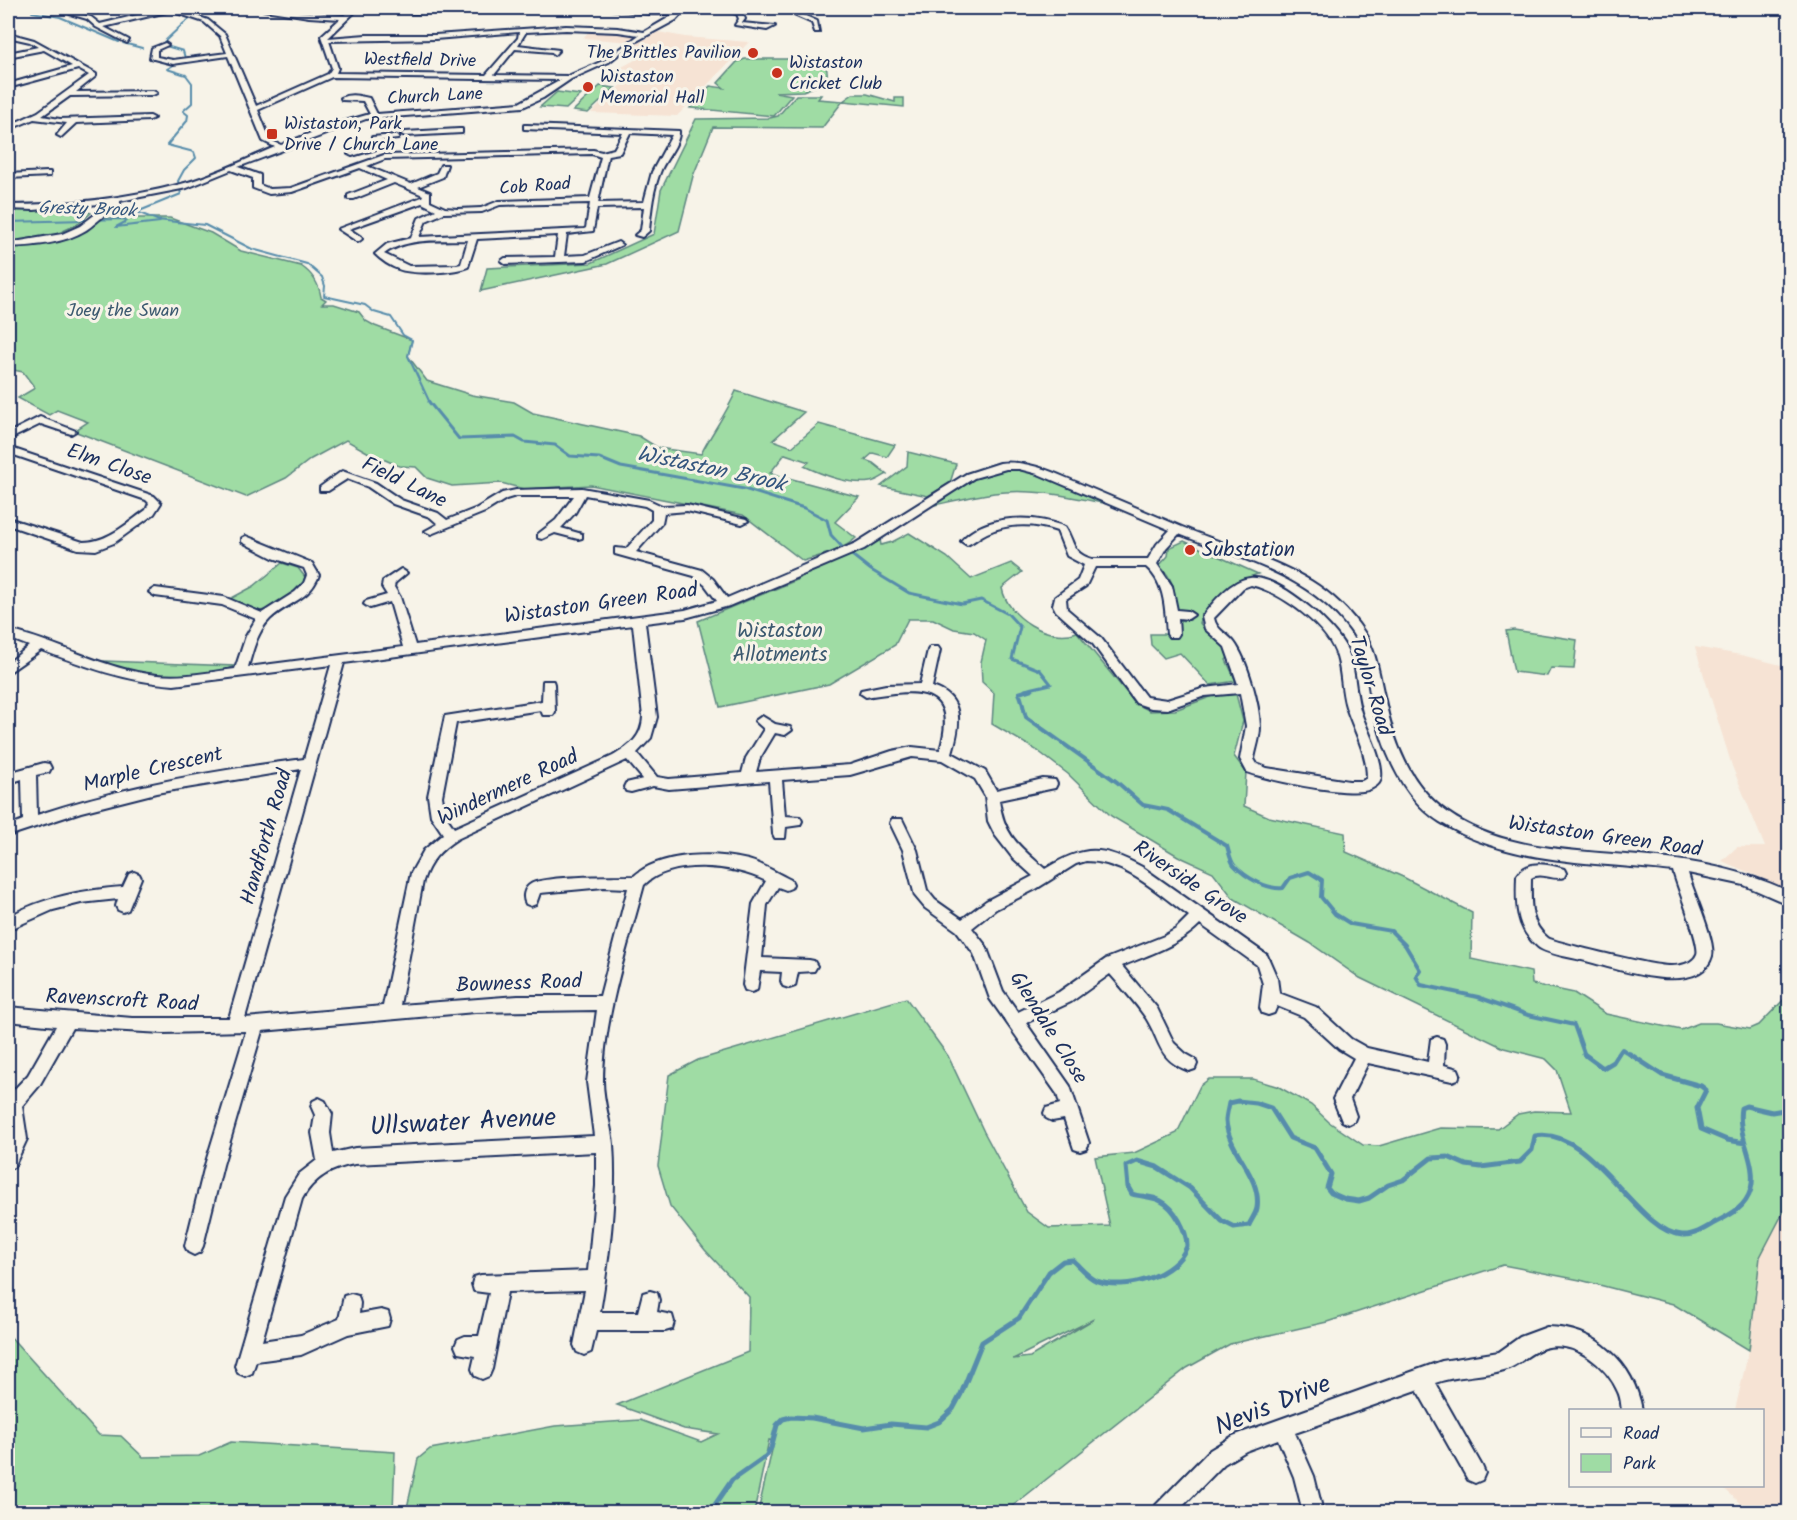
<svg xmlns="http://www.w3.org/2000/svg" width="1797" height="1520" font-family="Kalam,sans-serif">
  <rect width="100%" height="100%" fill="#f7f3e8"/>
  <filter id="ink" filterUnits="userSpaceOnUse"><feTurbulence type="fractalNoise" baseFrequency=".0167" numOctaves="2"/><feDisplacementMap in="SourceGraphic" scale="12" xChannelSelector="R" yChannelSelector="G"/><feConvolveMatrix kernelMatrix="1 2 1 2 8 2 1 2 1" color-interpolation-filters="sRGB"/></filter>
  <g filter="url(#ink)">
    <path fill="#f6e3d4" d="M592,28L644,34L631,42L583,38Z
      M658,32L685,37L749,42L677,116L591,113L637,70L620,68L646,54L627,49Z
      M1695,647L1741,655L1789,667V890L1722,861L1737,847H1765L1732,766Z
      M1786,1207L1790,1217L1789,1512H1751L1721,1486H1762V1410H1735L1749,1350L1760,1257Z"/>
    <path fill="#9fdca4" stroke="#5d8681" stroke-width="1.5" fill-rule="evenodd" d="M745,59H814C827,65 830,70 825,83L803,91L775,92L792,95L774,116L690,108L710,86L724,88L718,83L737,62Z
      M600,86L615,88L588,113L573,111Z
      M557,92L581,95L566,109L540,107Z
      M853,94H867L895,102V98H904V107L843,101L822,128L713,127L693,176L679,231L607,264L481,291L487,268L591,263L654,234L661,190L696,119L770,118L778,116L796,95H821L818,99L843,101Z
      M79,208L91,213L78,224L50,237L59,238L98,218H170L211,233L241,251L301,266C313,274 319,284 321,297L326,300L322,304H334L359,312L366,321L375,326L412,340L408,356L427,381L472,395L514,402L533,413L639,436L658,448L701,454C712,432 727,413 736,391L804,412L773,440L792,447L819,424L895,445L887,457L873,453L865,460L873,463L887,474C882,477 875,482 870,482C848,485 823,475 804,466L809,462L785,454L770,473L859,497L835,522L856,538C842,551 822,555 803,561L743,515L591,485L524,489L501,483L452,486L427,478L416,467L399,466L369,453L346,440L311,459L286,478L246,497L74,431L88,422L57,410L49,415L18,398L35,388L23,372L8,369V211Z
      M908,452L956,464L950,483L928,496L881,486L907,466Z
      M1002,469C1043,469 1082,490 1119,506C1079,499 1036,487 994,493C972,496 949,502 926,507L971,479Z
      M909,533L947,557L971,579L1011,563L1022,572L1002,588C1007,617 1049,643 1077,632L1135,703L1150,711L1175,710L1213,696L1236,694L1243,721L1234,756L1246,772L1244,806L1269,817L1345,833L1346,852L1403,877L1472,913L1471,959L1531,972L1532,984L1574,993L1606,1014L1681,1030L1699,1023H1716L1750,1029L1759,1025L1789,994V1122L1784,1121L1786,1207L1760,1257L1749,1350L1673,1304L1580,1280L1503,1265L1327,1322L1230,1344L1187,1368L1005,1512H758L774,1441L769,1440L754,1512H406L418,1459L430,1449L555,1426L640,1420L701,1442L718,1434L684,1429L617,1405L748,1352L749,1297L705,1250L670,1206L658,1166L669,1075L698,1060L906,998L948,1056L984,1132L1027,1212L1049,1228L1110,1226L1095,1157L1134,1153L1177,1133L1200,1086L1209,1079H1253L1279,1087L1311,1105L1329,1122L1363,1145L1379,1146L1440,1128L1498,1129L1518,1114L1534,1111L1571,1112L1557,1070L1546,1059L1504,1048L1360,978L1310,943L1233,898L1213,872L1178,856L1111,816L1068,774L1038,751L992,724L994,693L982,682L981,662L986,640L974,632L954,629L933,619H908L895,645L829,684L720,707L698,621L797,580L793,574L879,534L881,545L892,542ZM1094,1319L1030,1357L1013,1359Z
      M1184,541L1258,574L1235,582L1203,614L1200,623C1208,636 1222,641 1230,656L1226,660L1236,681L1210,685L1180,653L1164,658L1151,645L1150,634H1164L1175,637L1174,624L1178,621L1190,620L1189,613H1179L1174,608C1178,593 1171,575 1159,566L1168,556L1169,548Z
      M282,563L298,568L305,577C301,596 278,608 260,611L230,599L254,586Z
      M1514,630L1577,640L1574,669L1551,668L1547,676L1514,672L1506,631Z
      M104,661L234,666L223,673L169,677L134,672L101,662Z
      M8,1334L99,1435L121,1436L143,1457L199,1456L231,1442L395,1452L393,1512H8Z"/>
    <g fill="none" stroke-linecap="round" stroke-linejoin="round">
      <path stroke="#578cab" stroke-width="2" d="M206,8L184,23L164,42L166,46L183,51L185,58L167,69L186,75L192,83V103L183,111L188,115L187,121L167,145L194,152L196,158L184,170L178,181L181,194L137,212L157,220L205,225L252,249L307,264L322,277L325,286L324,296L365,305L374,312L391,317L403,335L412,340L408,356L430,403
        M32,12L60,17L119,42
        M123,43L142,48
        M8,222L124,219L127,221L116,227L160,222"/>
      <path stroke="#578cab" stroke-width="3" d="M429,402L459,439L515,437L524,442L555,445L570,456L599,458L621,467L744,489L804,508L827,520L831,535L843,548L871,570L909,593L962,604L981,600L1008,614L1020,627L1012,659L1040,670L1051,684L1025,690"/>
      <path stroke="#578cab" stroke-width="4" d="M1032,689L1019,693C1023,701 1023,708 1026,717L1117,782L1143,805L1168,810L1227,846C1229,852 1230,860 1234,865C1245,877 1267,890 1283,888L1290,878L1309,872L1322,880L1321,897L1335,914L1351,924L1391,931L1405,945L1420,970L1416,976L1421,985L1478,997L1528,1015L1574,1025L1585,1056
        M1617,1056L1622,1049L1632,1056"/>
      <path stroke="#578cab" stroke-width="5" d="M1584,1054L1603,1068L1613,1062L1618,1054
        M1630,1054L1662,1075L1701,1086L1706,1090L1697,1108L1701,1129L1727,1140L1745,1143
        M710,1512L732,1480L766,1456L771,1448L777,1425L783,1419L791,1417L812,1418L864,1428L891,1424L926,1427L939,1422L953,1409L961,1394L982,1342L1019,1318L1049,1272L1063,1261L1072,1260C1080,1267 1087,1277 1097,1281C1126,1291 1176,1276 1187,1246C1187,1231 1175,1208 1161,1201C1152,1196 1141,1197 1132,1194L1128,1187L1126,1166L1137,1161L1157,1167L1190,1188L1222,1221L1234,1227L1249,1225C1251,1220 1256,1214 1257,1208C1262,1176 1228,1152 1226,1121C1226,1115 1228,1109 1229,1103L1238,1101L1256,1103L1271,1108L1290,1138L1315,1148L1331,1174L1327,1188L1331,1193L1345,1199L1359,1201L1369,1198L1388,1185L1403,1180L1431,1158L1448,1157L1466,1165L1481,1167L1520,1162L1532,1150L1535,1136C1592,1125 1637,1233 1682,1235C1694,1236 1706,1228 1716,1222C1732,1214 1746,1207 1751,1189C1758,1161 1736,1136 1741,1108L1746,1106L1772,1112L1790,1109"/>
      <g stroke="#1b2f5e" stroke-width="4">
        <path id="minor" d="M166,8H174L208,20L225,34L256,106L328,74L332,68L321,36L340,19L309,17L264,10L261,8L344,15L353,8H359L328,38L366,35H435L566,26L618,28L644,32L675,14H651L602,8L679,10L681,8H687L676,20L633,43L609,62L571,79L543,98L523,107L366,119L238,167L260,175V185L270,189L291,188L384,155L593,150L602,152L614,149L623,133L524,129V125H527L679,131C680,144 666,158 661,170C653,189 651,210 649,231L642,237L635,235L641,230L644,207L597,208L593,231L567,234L564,256L585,255L618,242L622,245L586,261L505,264L501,261L505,258L555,257L558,235L477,239L468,267C454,273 413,275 398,269C390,266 381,260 375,254L387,244L411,238L419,218L436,210L422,203L349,229L361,237L362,239L358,242L338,229L422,197L423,195L394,183L354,199H348V195L387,180L360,168L292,192L269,194L253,188V178L231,170L187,188L120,201V205C107,211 98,222 86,230C63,244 33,246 8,247V243L62,234L80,226L110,203L34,210L8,209V205C65,205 124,199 181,184C212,176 244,160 275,147L263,141L228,56L173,64L150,58L152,48L165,43L168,45L157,50V57L173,60L227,53L220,36L204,22L171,11L104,27L129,40L127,43L96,27L87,19L70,14L73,12L91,17L100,24ZM566,30L618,32L639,35L605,60L568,76L494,75L515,49L552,52L554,55L559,50L518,45L526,32ZM519,32L518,38L486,75L336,73L338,68L329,41L435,39ZM332,77L561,80L519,103L377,114L369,98C359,96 350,93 341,98L342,100L363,101L370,114L328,126L281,145L270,140L258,110ZM630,133L672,135L652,172L644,202L598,203L608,155L620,153ZM592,154L601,157L590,198L499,201L481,208L458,209L445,208L430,201V192L418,187L443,177L447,165H441L437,173L411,184L367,166L385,159ZM590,203L586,228L584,229L419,237L426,221L444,213L482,212L500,205ZM468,240L461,264L457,265L409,266L384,254C407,237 441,241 468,240Z
          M517,8L519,11L411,13L408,11L411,9Z
          M715,8H724L742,12L745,19L742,23L775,26L767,30L735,25L739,19L737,14Z
          M798,8H804L801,14L817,21L819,32H815L812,23L796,16L794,12Z
          M8,33L34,40L96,74V76L76,92L153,91L157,93L153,95L70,96L42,116L60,119L150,116L154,118L150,120L76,123L61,137L57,135L67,123L34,119L8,130V126L38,112L89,75L78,69L8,88V84L72,66L44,50L8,57V53L38,47L30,42L8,37Z
          M459,129H462V133L405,136L401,134L405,132Z
          M395,135L399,137L398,139L378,141L376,149L352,156L348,154L370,146L372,137Z
          M47,172H50V176L8,178V174Z
          M40,417L76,431L71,434L41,424L8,440V433Z
          M8,447L154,496L161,503L154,514L114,543L96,550L78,549L8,525V518L83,542C108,542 126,524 146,510L149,503L146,500L8,453Z
          M1000,463C1030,460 1056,474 1083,485C1116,499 1149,513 1182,527C1225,545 1271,557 1311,581C1332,594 1350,611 1364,632C1376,651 1379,674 1384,696C1393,741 1409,785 1447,812C1504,853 1583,850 1649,857C1701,862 1743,870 1790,892V905L1744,885L1688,873C1693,892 1716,941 1712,956C1700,999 1614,968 1586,961C1574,958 1546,954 1538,947C1515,928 1516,903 1517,876C1527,859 1548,864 1564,869L1566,873L1564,877C1553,881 1542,871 1531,878C1531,901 1528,922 1548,938C1553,942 1648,964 1660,965C1670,967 1692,967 1697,954C1701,944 1677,887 1673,871C1595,862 1509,865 1440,822C1399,796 1381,744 1371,699C1367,675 1365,650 1350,630C1310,575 1239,558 1179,534L1166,548L1157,564L1172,586L1177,610L1188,611L1194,615L1188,619L1178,618L1179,634L1177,637H1169L1167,634C1165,610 1166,584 1146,567H1095L1086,586L1066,599L1067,609L1101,638L1146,697L1167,700L1205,688L1238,684L1225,647L1205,629L1202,617C1212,603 1232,579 1250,578C1279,575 1334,624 1346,648C1357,669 1354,696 1363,718C1368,731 1388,771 1379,783C1376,787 1368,791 1363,791C1337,794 1272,781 1247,772L1240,759L1246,726L1240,693L1205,696L1167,709L1151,708L1136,703L1093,644L1056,611L1053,605L1055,597L1078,580L1084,565L1067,556L1057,531C1035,523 1008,523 987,533C980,536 974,542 967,545L961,541C985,514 1034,514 1065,527C1075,542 1071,553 1092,559H1148L1157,544L1170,530L1038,474L1019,469H1006L974,478L864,549L729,606L685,618L645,623L657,717L651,738L637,753L657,777L669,779L742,773L746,758L764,729L755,721L762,716L775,724L790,727L792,730L785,735L775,733L760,758L756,772L850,765L892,751L912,747L940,750C960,683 915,689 866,697L860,693L861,690L886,685L920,684L928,650L930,647H938L940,650L932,687C966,697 960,726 952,753L985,771L996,790L1043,779L1055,780L1057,784L1055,788L1050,789L999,800C1004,836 1019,846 1045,869C1084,845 1102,845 1142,867L1267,955L1277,978L1279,993L1316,1007L1351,1039L1367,1048L1428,1062L1431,1039L1437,1037L1443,1039L1445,1044L1444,1065L1458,1069L1460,1074L1458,1079L1452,1081L1368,1063L1350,1099L1356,1116L1354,1121L1348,1124L1342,1121L1333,1099L1354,1058L1339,1049L1304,1017L1277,1006L1274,1013L1268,1015L1262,1013L1260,1008L1263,984L1257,965L1200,924C1178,946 1150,954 1122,966L1157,1008L1174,1043L1186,1054L1195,1059L1197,1064L1195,1069L1189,1071C1158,1060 1161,1042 1146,1018C1135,1002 1122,988 1110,974L1071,1002L1026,1023L1070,1086L1089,1143L1086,1149L1080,1151L1074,1149L1064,1119L1052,1121L1046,1118L1044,1113L1046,1108L1060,1104L1057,1094L990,999L974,954L957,931L925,908L915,896L903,850L890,823L892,819H902L917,850L927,890L935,900L962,919L986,901L1033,876L1012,857L995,835L988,821L985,796L975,779L942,760L912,757L850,775L782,780L785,816L800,817L802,821L800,825L786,827L785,838H775L773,834L769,781L669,789L653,786L631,792L626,791L624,787L626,783L643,779L627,760L457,839C440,850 429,862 423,881L400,1005L518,996H600L628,888L604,887L540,893L536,904L531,906L526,904C522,897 524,888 531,884C544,876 615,876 634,876C661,852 715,852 748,860C763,864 777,873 791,880L793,884L791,888L786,890L778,887L767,905L762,958L809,960L814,961L817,966L814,971L798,972L795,986L789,988L783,986L781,981L782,972L760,971L757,990L751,992L745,990L743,985L753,904L766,881C734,865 672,858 644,885C628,945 603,1019 603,1081C603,1102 611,1123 613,1144C617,1199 609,1258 600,1312H638L643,1293L650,1291L657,1293L659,1300L657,1312L672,1315L674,1322L672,1329L665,1331H596L591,1352L584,1355L577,1352L574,1345L585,1290L507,1292L492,1369L489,1376L482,1379L475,1376L472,1369L475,1356L458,1353L455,1346L458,1339L465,1336H479L489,1293L474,1291L472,1284L474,1277L481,1275L588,1271L596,1186V1152L355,1164C331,1168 314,1178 302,1199L262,1341L301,1335L339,1319L344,1296L351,1294L358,1296L360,1303L359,1314L381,1310L388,1312L390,1319L388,1326L348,1334L301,1355L256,1361L252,1373L245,1376L238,1373L235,1366L285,1196L299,1174L317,1160L312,1133L315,1115L311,1106L313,1101L319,1098L325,1101L332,1114L330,1133L333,1153L355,1148L594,1136L587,1082L597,1010L475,1012L262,1031L223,1165L203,1246L200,1252L194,1255L188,1252L185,1246L205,1165L246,1031L163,1033L72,1028L39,1086L22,1106L27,1139L14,1167L8,1169L9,1139L8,1096L28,1075L56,1026L8,1021V1007L132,1018H229L301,769L156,793L81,812L8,836V826L23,820L22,779L13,782L8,781V773L44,763L49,764L51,768L49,772L36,775L37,815C123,786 214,770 304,759L331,665L174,685C127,682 84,666 41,650L8,673V663L29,646L8,638V630C58,641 104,670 157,675C183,678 209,672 235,669L246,636L256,619L222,605L155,596L149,592L155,588L224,597L262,613L295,592L304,583L307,575L304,568L273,558L242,542V538L246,536L312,563L319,575C310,600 288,602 270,619C257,632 253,650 248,667L403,647L390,602L370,608L364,604L366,601L387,595L382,587L383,581L401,569L407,573L395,583L394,587L400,597L415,645L685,610L717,601L705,585L694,576L615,554V548L626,549L652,520V510L645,506L585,495L575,513L561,528L582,534V538L578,539L555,533L542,539L538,538V534L556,520L574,496H516L506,499L485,512L431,534L425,531L438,524L430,517L393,504L368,487L347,479L328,491H320V487L342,471L376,483L401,500L438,513L447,520L477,508L502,493L516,490L582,488L649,500L662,506L687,505L746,519L748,521L742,524L687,511L664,513L662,523L636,552L702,570L713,579L727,598L856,543L966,474ZM1251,585C1281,592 1329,627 1337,657C1342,674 1341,691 1346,707C1354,731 1367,752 1367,778L1362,781H1349L1267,768L1257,764L1254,759C1256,748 1260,738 1260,727C1260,705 1247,659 1234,642C1227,633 1216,630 1214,618L1243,588ZM633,625L643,717C642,737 630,746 613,756L454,828L445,815L442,796L456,723L541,710L543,715H553L555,712L554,684L553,681H543L542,701L445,716L428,796L431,816L443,834L424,850L411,873L383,1006L245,1018L344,663ZM1086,861C1125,861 1159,894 1189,916L1176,929L1164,936L1106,959L1059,992L1018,1012L1003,991L986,946L972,928L996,909L1036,889L1076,864Z
          M134,872L139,874L141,878L128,910L123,912L118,910L116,906L118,899L81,903L53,910L8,930V917C43,897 83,890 123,887L129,874Z
          M1547,1327C1596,1327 1634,1363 1642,1410H1622C1621,1405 1621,1398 1618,1392C1607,1366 1574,1339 1544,1348C1529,1352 1519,1366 1504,1370C1481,1377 1457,1375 1435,1383L1482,1466L1485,1473L1482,1480L1475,1483L1468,1480L1417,1390L1295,1433L1314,1476L1323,1512H1303L1294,1477L1278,1439L1246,1451L1224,1464L1177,1512H1153L1156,1505L1210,1450L1233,1436L1442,1361L1499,1352L1520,1337Z"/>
      </g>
      <use href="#minor" fill="#f7f3e8" fill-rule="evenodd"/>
    </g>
  </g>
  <g fill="#c8321e" stroke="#f7f3e8" stroke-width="2">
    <circle cx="753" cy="53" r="6"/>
    <circle cx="777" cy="73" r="6"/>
    <circle cx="588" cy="87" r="6"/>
    <rect x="266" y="128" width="12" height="12" rx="3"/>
    <circle cx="1190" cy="550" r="6"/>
  </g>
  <g text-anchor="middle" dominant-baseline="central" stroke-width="6" stroke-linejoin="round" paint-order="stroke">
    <g font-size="18" fill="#1b2f5e" stroke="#f7f3e8" text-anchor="start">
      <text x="741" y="53" text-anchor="end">The Brittles Pavilion</text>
      <text x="789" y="63">Wistaston<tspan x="789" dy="21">Cricket Club</tspan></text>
      <text x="600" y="77">Wistaston<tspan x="600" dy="21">Memorial Hall</tspan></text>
      <text x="284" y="124">Wistaston, Park<tspan x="284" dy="21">Drive / Church Lane</tspan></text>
    </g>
    <g font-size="18" fill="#1b2f5e" stroke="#f7f3e8">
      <text transform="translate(420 61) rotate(1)">Westfield Drive</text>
      <text transform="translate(435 97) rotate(-3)">Church Lane</text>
      <text transform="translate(535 187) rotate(-4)">Cob Road</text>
    </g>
    <g font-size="18" font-style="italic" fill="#34567e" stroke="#f7f3e8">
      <text transform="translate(87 210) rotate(2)">Gresty Brook</text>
    </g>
    <g font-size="18" fill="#3c5a70" stroke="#f7f3e8">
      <text x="123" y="311">Joey the Swan</text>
    </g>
    <g font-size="21" fill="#1b2f5e" stroke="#f7f3e8">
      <text transform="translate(109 465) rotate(19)">Elm Close</text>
      <text transform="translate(404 483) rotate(26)">Field Lane</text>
      <text transform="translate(601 604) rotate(-8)">Wistaston Green Road</text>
      <text transform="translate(1370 686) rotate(73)">Taylor Road</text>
      <text transform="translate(153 770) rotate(-13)">Marple Crescent</text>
      <text transform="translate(508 788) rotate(-25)">Windermere Road</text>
      <text transform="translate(267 837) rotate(-74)">Handforth Road</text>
      <text transform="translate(1605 837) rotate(8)">Wistaston Green Road</text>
      <text transform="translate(1190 883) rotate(34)">Riverside Grove</text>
      <text transform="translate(519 984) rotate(-2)">Bowness Road</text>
      <text transform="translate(122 1001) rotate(3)">Ravenscroft Road</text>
      <text transform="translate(1048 1028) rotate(58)">Glendale Close</text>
    </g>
    <g font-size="21" fill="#1b2f5e" stroke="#f7f3e8" text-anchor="start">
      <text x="1202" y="550">Substation</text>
    </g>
    <g font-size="21" fill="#3c5a70" stroke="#f7f3e8">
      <text x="780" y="631">Wistaston<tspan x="780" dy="24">Allotments</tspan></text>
    </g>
    <g font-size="22" font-style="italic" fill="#34567e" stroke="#f7f3e8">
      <text transform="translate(711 470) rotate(12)">Wistaston Brook</text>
    </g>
    <g font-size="26" fill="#1b2f5e" stroke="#f7f3e8">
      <text transform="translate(463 1123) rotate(-3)">Ullswater Avenue</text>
      <text transform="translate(1273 1406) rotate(-22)">Nevis Drive</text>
    </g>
  </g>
  <rect width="1797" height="1520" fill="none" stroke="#f7f3e8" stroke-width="30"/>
  <rect x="15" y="15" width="1767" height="1490" fill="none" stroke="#1b2f5e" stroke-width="2" filter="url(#ink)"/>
  <rect x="1569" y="1409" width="195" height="78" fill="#f7f3e8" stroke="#9fa5b1" stroke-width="1.5"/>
  <rect x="1581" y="1428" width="30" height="9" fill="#f7f3e8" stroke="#9fa5b1" stroke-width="1.5"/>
  <text x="1623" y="1439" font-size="18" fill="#1b2f5e">Road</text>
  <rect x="1581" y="1454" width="30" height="18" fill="#9fdca4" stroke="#9fa5b1" stroke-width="1.5"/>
  <text x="1623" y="1469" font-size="18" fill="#1b2f5e">Park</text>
</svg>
